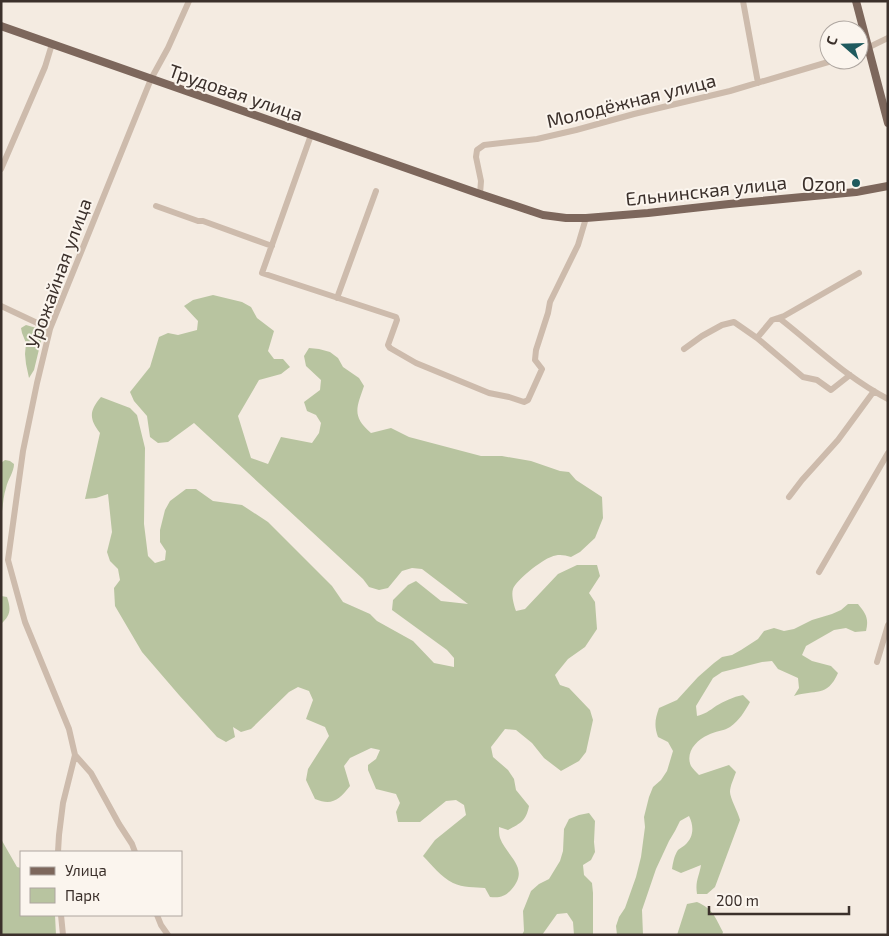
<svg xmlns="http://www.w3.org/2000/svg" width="889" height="936" font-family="'Exo 2',sans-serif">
  <rect width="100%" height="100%" fill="#f4ebe1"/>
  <path fill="#b8c4a0" d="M213,295L242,302L251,307L257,318L274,331L268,351L274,359H283L290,367L281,374L259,380L238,416L251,458L268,464L281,437L312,443L319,433L321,423L316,415L307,411L304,402L320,390L321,380L306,366L304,356L309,348L319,349L330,352L338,358L343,367L359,378L364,386C357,407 351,416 371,433L391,428L409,437L481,456H502L531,461L560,471L569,472L576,480L602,497L603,518L595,538L580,552L571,557C564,555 558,554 551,557C542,560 516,580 513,589C511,595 514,606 516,611L525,609L558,574L577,565H597L600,576L589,593L595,602L597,629L585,647L568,659L555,675L560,685L569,688L590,710L593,720L586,752L579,761L561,771L544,758L532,743L516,730L505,729L491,747L493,757L508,770L514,779L516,790L529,806C526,821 521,823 508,830L499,827C499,831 499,835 500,838C507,857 531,868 511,890C505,897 499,898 490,897L485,888C475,887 463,888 453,883C441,877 432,865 423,856L435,840L466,815L464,805L456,800L446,801L420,822H398L396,812L400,803L396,794L376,789L368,770V765L376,759L380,750L371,748L350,758L344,766L350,786C339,800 332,806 315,799L306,780L308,769L329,736L325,727L306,719L313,700L309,691L298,687L289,692L251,729L241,732L233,727L235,737L226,742L217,737L179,695L142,652L115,606L114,588L120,580L118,569L110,561L107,552L112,532L108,494L96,498L85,499L100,433C89,419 89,411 101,397L130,408L137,415L145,448L144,524L148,556L155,563L165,560L166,551L160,542V530L165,510L170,501L186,489H196L213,501L242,505L268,522L332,586L343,602L370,614L377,621L413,641L434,663L454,667V658L447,650L392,610L393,600L408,585L416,581L441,601L468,604L422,569L412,568L402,571L388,588L379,590L369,587L363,579L194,423L168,442L158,443L150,437L147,416L134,401L130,392L150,367L159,337L168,333L178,335L197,330L198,321L184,306L193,300Z
    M26,325L40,329L43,333L34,370L29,378L26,364L25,354L26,343L22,333L21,328Z
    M5,460L10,461L14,464C14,472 8,479 6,488C3,497 3,508 1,517V463Z
    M1,596L7,597C11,609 11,615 1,624Z
    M848,604H858C866,614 869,618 866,631L855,632L846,628L834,630L806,646L802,655L812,661L831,666L838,673C827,698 815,689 794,696L799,688L798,678L778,669L772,661L762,662L722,672L713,678L696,706L697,716C705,714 709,711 716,706C724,701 733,697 743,695L750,702C745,711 739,721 730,727C724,731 715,731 708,735C696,740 685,753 691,766C693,769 696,772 699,775C709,772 719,768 729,765L736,772C734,778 730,786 730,792C730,798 738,812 740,820L715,887L707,894H697C695,881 699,877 701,865L681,873L672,869C673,863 674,856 678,850C680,848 683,847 685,845C694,837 694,826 689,816L680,821L675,831L669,841L656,869L642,910L643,935H617L616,926L619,917L625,908L636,877L641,857L645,827L644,817L649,797L653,787L661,780L667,771L673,751L668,742L658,737C654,726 655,719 659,708L677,700L698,677L714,663L722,657L732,655L741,650L758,639L764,631L774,628L784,631L794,629L812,620L832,614L841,610Z
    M589,813L595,821L594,842L595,852L591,860L583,865L584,875L592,883L593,893V935H574L573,922L567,913L557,914L542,935H522L524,931L523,911L531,891L539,884L549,879L560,861L563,851L564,829L569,819L579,815Z
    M1,839L17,867L21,868V915H55L56,935H1Z
    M697,902C713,909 715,917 723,932L722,935H677L687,904Z"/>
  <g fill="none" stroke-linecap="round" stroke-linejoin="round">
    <path stroke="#cdbbac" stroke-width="6" d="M743,1L758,83
      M859,52L888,38
      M311,135L262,273L396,317L397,320L388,345L390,348L416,363L489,393L509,397L524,402L528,400L542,369L535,360L536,350L548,313L550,302L578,245L586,218
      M1,169L45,67L52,44
      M480,194L481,181L476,157L477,150L484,145L537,139L576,130L634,114L730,91L835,60
      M156,206L198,221H203L272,246
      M337,298L376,191
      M1,306L50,329
      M779,318C815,346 847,378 888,399
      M757,338L803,377L817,380L831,390L850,375
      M684,349L702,336L722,325L734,322L757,338L772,320L784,316L859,273
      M789,497L802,480L838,440L874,391
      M819,572L888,453
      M877,662L888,625
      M75,755L91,773L119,824L132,844L135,852
      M58,852L59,835L63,803L75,755L69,729L25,622L8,560L23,451L37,383L50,329L151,79L168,48L189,1
      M61,915L63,935
      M157,915L161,925L168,935"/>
    <path stroke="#7d675c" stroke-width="8" d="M856,1L888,123
      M1,26L480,194L543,215L566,218H586L648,213L729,204L856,192L888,186"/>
  </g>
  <circle fill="#1f5a5e" stroke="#fbf5ee" stroke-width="2" cx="856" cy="183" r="5"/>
  <g text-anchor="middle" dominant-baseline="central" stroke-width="4" stroke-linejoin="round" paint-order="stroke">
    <g font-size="19" fill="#3b302b" stroke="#fbf5ee">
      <text transform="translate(236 92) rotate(19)">Трудовая улица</text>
      <text transform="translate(631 100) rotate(-14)">Молодёжная улица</text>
      <text transform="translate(706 190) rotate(-6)">Ельнинская улица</text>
      <text transform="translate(58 273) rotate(-70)">Урожайная улица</text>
    </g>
    <g font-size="19" fill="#3b302b" stroke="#fbf5ee" text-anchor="end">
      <text x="846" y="183">Ozon</text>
    </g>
  </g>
  <rect width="889" height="936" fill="none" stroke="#3b302b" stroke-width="5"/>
  <rect x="20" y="851" width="162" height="65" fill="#fbf5ee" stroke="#aea6a0"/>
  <rect x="30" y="867" width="25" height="8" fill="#7d675c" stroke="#aea6a0"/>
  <text x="65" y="876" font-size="15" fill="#3b302b">Улица</text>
  <rect x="30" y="888" width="25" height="15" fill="#b8c4a0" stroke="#aea6a0"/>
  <text x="65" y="901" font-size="15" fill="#3b302b">Парк</text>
  <g transform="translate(844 45) rotate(290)"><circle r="24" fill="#fbf5ee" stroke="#aea6a0"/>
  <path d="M0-4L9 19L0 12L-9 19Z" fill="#1f5a5e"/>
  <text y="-8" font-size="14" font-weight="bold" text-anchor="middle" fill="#3b302b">С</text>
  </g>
  <path d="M709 906v8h140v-8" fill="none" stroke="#3b302b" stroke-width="2.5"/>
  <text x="716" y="906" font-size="15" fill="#3b302b" stroke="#fbf5ee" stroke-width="4" paint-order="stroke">200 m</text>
</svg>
